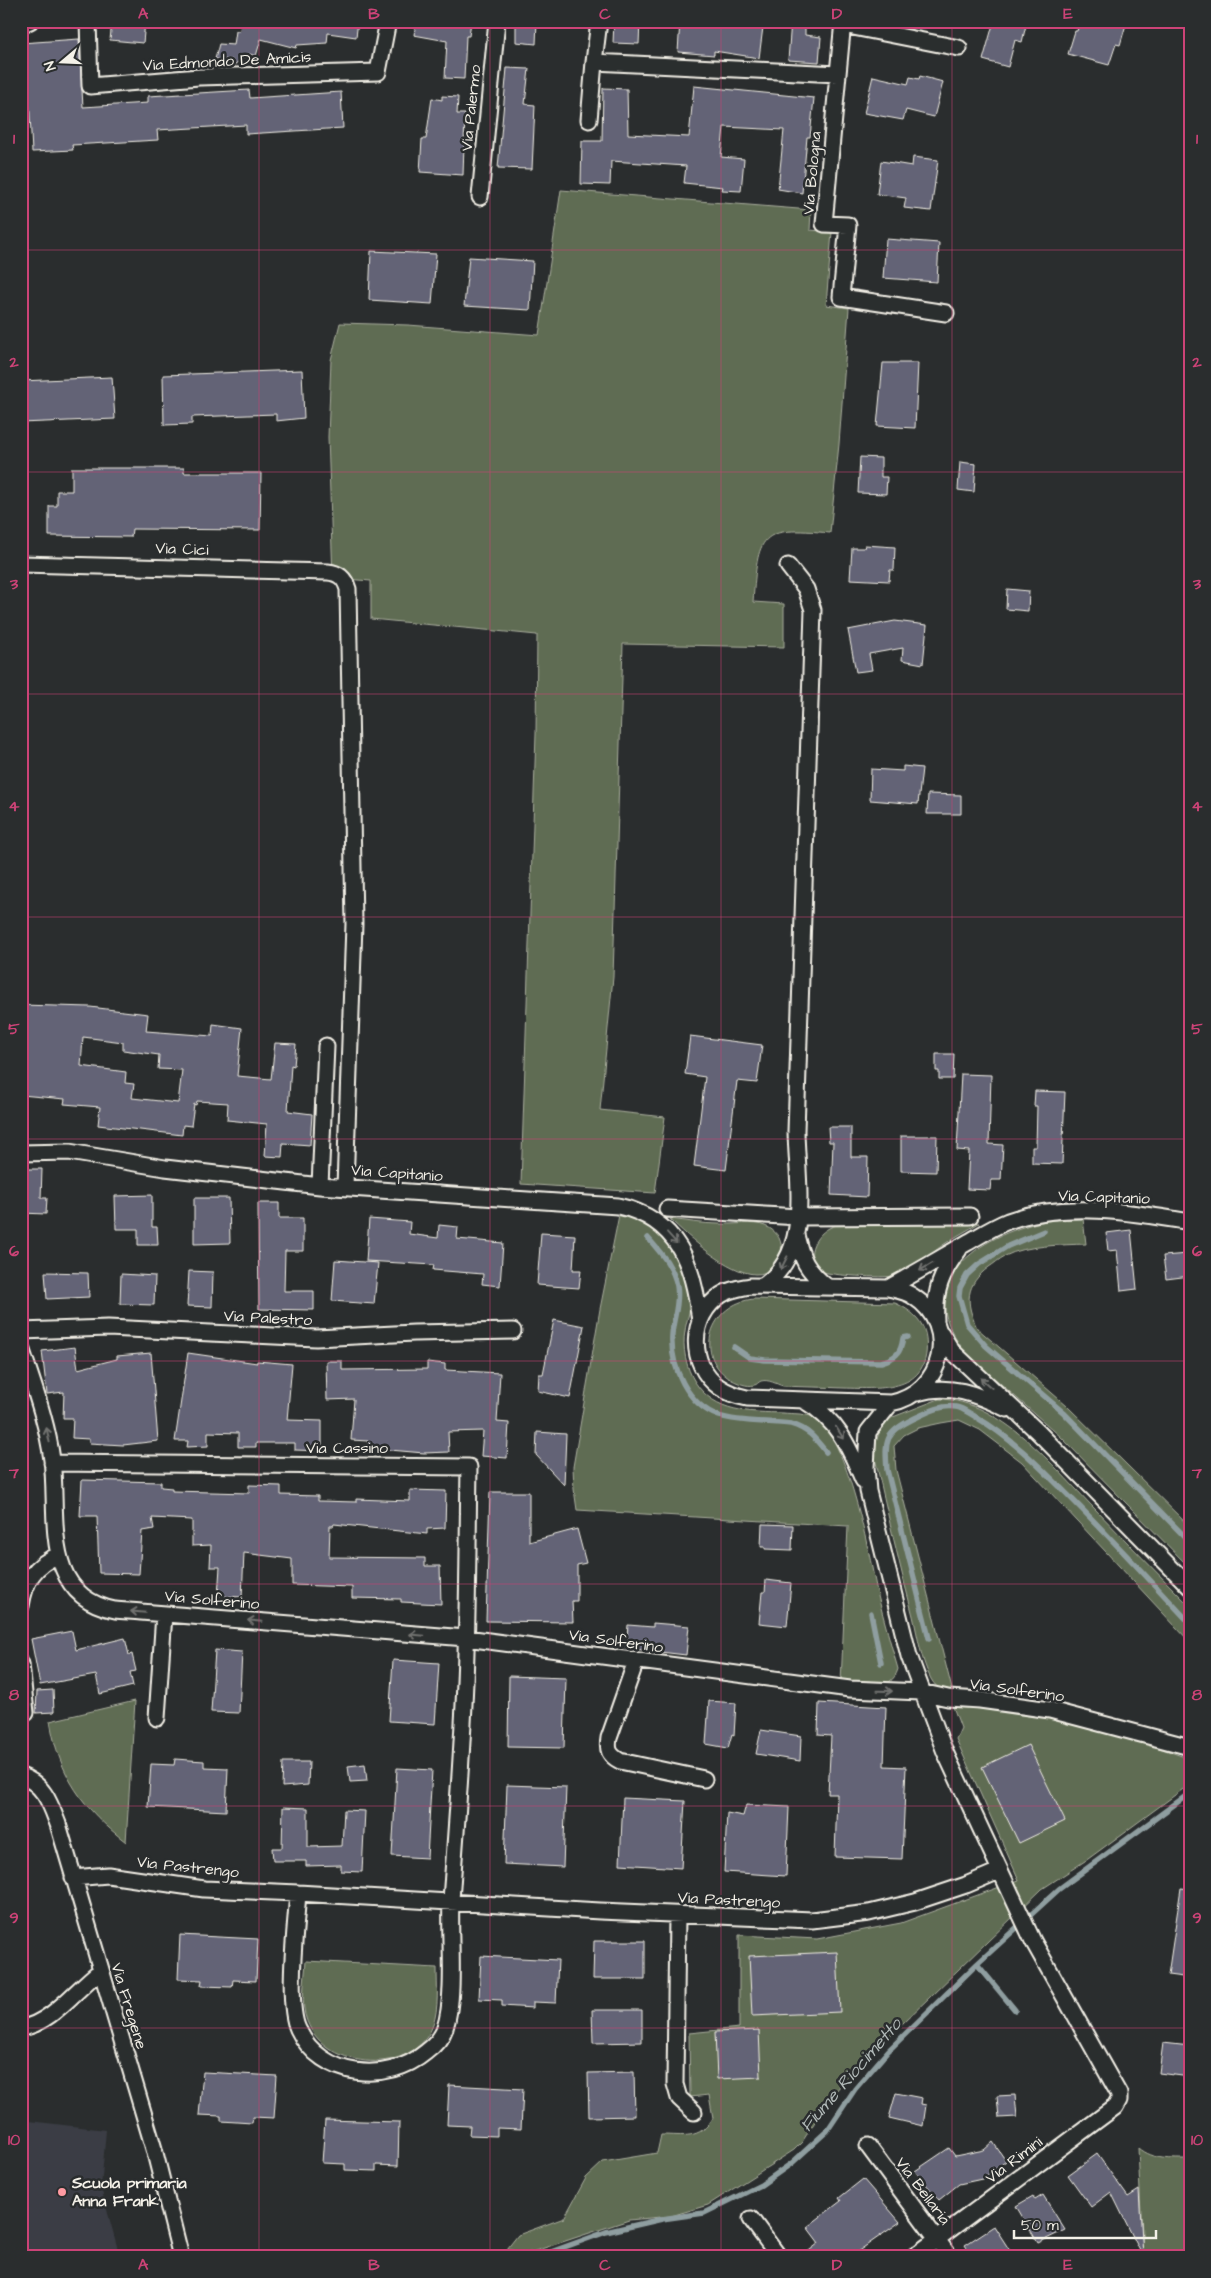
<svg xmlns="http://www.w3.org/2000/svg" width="1211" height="2278" font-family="'Architects Daughter',sans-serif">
  <rect width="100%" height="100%" fill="#2a2d2e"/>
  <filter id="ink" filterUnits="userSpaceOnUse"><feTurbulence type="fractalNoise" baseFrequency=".02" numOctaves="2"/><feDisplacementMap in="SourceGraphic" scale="10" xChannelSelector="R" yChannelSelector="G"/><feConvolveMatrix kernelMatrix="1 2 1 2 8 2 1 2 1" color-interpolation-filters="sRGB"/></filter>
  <g filter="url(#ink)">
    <path fill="#3b3e44" d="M21,2120L106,2130L101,2188L120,2257H21Z"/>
    <path fill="#5f6c53" stroke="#aaae9e" d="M561,190L811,210L810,230L832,232L826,305L849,308L839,444L830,533C759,526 758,534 753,602L784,604V647L623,644L613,977L600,1110L665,1117L655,1193L521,1184L536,734L537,635L371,619V581L333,578L328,437L331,360L340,323L408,325L539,335Z
      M619,1215C660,1220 687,1262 690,1301C691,1311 686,1321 685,1331C682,1347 686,1368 695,1382C715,1413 750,1412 783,1413C792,1414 804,1413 813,1417C849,1436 869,1557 878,1596C884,1620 891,1645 898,1669C891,1694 862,1684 841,1683L848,1526L577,1510L574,1489L573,1467L600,1309Z
      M670,1219C686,1221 703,1224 719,1224C731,1225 754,1221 765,1226C792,1236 784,1275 755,1274C729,1273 688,1237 670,1219Z
      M1083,1219L1086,1244C1062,1245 1026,1245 1005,1256C999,1259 994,1264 989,1267C965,1285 965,1302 977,1328L1067,1406L1190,1527V1568L1061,1437L967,1354C910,1287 972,1239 1037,1223C1052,1219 1068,1220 1083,1219Z
      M979,1223C968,1230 956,1236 946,1243C929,1254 914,1271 894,1276C883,1278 830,1276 821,1271C800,1256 818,1229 837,1225Z
      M754,1299L895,1303C911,1310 924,1321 926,1338C932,1393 880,1389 844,1388C823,1387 803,1387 783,1386C776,1384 769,1379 761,1381C758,1382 757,1385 754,1385C747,1387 738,1383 732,1380C692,1357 710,1303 754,1299Z
      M939,1399C1001,1400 1054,1467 1094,1508C1126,1541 1158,1574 1190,1606V1642L1022,1462L980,1430L959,1420L941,1423L918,1428L904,1435L894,1446L896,1470L953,1693C943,1692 936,1688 931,1679C921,1660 918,1637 913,1616C899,1564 887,1511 875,1458C875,1441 878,1427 893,1417Z
      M135,1701L126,1842C83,1809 59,1775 50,1721Z
      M952,1704L1027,1710L1143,1742L1190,1759V1784L1088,1859L1042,1889L847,2077L829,2100L802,2142L794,2150L708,2205L671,2216L629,2220L532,2252L524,2253L507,2249L518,2235L564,2218L586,2178L603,2162L657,2153L661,2135C684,2135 700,2140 713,2118L709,2095L690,2097L689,2033L739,2028V1935L817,1939L901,1923L1019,1880L956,1739L961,1728Z
      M306,1961L437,1968C437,1986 439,2008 433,2025C415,2076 326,2072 307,2021C300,2004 305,1979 306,1961Z
      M1138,2148C1152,2160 1172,2159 1190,2159V2257H1143Z"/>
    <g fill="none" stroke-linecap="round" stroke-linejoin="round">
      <path stroke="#8f9ea0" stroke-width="5.5" d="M1044,1231L1008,1246L979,1264L967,1275L960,1288L959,1296L967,1324L986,1346L1064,1413L1190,1542
        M648,1238C661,1253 673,1266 677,1286C680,1304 673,1318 672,1335C670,1367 688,1405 719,1416C741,1423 768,1421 791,1424C808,1429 815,1438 826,1452
        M734,1347L750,1358L765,1360L881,1362C896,1358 901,1353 903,1338L908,1337
        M871,1613L881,1663
        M929,1638L887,1470C885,1441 884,1433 913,1419C926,1413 941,1404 956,1407C963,1408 970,1414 976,1417C1012,1438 1040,1467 1069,1496C1110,1537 1150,1580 1190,1623
        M977,1964L1015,2010
        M504,2257H529
        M537,2257L606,2232L662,2219L704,2213L761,2185L792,2163L827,2131L855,2089L888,2051L977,1964L1059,1889L1190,1793"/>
    </g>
    <path fill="#636476" stroke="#f4f1e8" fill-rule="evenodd" d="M112,21H145L143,43L110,40Z
      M241,21H297L311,25V21H358L356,37L328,33L327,43L297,45L296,48L261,39L256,56L249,54L231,67L232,60L215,59L219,44L234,45L236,31H240Z
      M416,21H471L469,36H466L464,79L445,78L447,41L414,35Z
      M516,21H537L536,44L516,42Z
      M614,21H640L639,44L613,43Z
      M680,21H725L763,27L759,58L714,51V55L678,52Z
      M791,21H805V35L821,37L819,62L788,60Z
      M994,21H1027L1022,42L1015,40L1008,67L983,60Z
      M1080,21H1127L1120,45L1116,44L1109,65L1068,54L1075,31H1077Z
      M79,39L83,107L148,103V96L249,90L250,98L341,92L343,128L246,134V125L157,130L158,140L72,145L73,150L32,152L28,77H21V43Z
      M507,68L529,69L525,104L535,105L532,169L498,168Z
      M873,76L908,84L910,77L919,79L920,76L943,82L934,117L906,110L903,120L864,113Z
      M694,86L814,98L810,137H807L802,193L778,189L784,130L724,127L721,157L744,159L741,191L722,190L723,187L684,183L686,166L611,161L610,185L581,184L582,141H602L603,88L627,89L628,134L689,137Z
      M442,96L458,97L457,114H465L463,175L420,172L422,139H426L432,98L442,100Z
      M913,157L938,160L931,211L904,208L906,198L877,194L881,161L912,166Z
      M886,239L939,243L937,282L883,278Z
      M371,251L436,254L432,304L369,300Z
      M469,257L533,261L530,310L464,306Z
      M883,363H918L915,428L877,426Z
      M302,370L304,418L276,421V414L192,417V424L164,425L163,375Z
      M112,377L115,419L21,423V381Z
      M860,457L881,458V477H887L886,494L858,493Z
      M960,462L976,464L974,492L958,490Z
      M72,468H184V473H261L260,530L132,529L131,537L49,536V506H57V491H72Z
      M865,545L895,547L894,570H890L889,581L850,579L852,548H864Z
      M1007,589L1029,591L1028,611L1006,609Z
      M895,621L927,625L923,664L902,660L903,648L869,654L872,670L856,672L848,630Z
      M903,766L922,768L918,804L870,800L871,769L903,771Z
      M928,794L961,795V814H927Z
      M21,1005L90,1007L148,1014L146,1031L212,1036L213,1024L242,1028L237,1076L271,1079L275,1043L296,1044L294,1066L291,1065L288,1111L312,1114L310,1145L283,1143L282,1157L265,1156L267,1124L227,1120L228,1103L197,1101L196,1105L194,1104L191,1126L183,1125L182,1135L98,1125L100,1107L64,1104L65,1099L21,1095ZM83,1037L123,1042V1050L159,1055L158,1069L182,1070L178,1103L132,1098L134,1084L125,1083L126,1072L81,1066Z
      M690,1036L762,1045L757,1083L737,1081L726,1170L694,1166L705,1077L685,1074Z
      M936,1054H954L953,1079H939V1071H936Z
      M961,1074L991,1075L989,1144L1003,1145L1001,1180H991L990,1190L967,1189L969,1151L957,1150Z
      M1035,1091L1065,1092L1062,1164L1032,1163V1147H1036L1037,1106H1034Z
      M828,1127H851V1157H868L867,1197L831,1195L833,1142H829Z
      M901,1136H937L936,1172L901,1171Z
      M22,1169H42L41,1198H47L46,1214L21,1213Z
      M152,1195V1227H157L158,1245H138V1229H116L115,1196Z
      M194,1198H229L230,1243L194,1244Z
      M258,1203H279V1218H303V1251H285L284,1291H314V1310L259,1309Z
      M369,1219L410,1222L409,1234L438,1238L439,1225L458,1227L457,1239L503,1243L500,1286L482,1284L483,1274L433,1270L434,1265L366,1261Z
      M1131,1230L1137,1289L1121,1291L1117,1250L1108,1251L1106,1233Z
      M541,1233L575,1235L573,1270H581L579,1288L537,1285Z
      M1188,1254L1190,1276L1166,1279L1163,1256Z
      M335,1260L378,1263L374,1304L332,1301Z
      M189,1271L213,1272L212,1307L187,1306Z
      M45,1272L88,1273L89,1297L47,1299Z
      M121,1274L155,1276L154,1305L120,1304Z
      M554,1320L584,1326L570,1398L538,1391L539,1374H543Z
      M75,1347L78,1369L117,1359V1356L151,1353L158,1441L123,1445L89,1443V1439L72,1438L73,1418H63L64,1392L47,1394L42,1351Z
      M188,1353L257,1363V1361L292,1364L287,1420L322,1421V1451L295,1450V1443H256V1447H238V1433L208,1432V1446L187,1447L188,1441H175Z
      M326,1361H342V1370L427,1369V1362L445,1364V1370L500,1373L497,1422L509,1423L507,1458L481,1456L483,1431L448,1432L449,1452L424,1453L367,1448L368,1441L351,1440L354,1399L327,1400Z
      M537,1432L566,1434L564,1485L536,1455Z
      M82,1480L161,1482V1487L172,1488V1491L249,1493V1485L281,1486V1495L318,1496V1501L356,1502V1499L410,1501V1490L446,1491L445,1528L427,1529V1534L334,1524L333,1526H330L329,1557L425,1558V1566H440L441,1604L401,1602V1599L352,1598V1587L292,1585V1559L244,1553L242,1597L218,1596L220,1567H210L211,1545L192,1546V1520L152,1518L154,1529L142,1531L139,1574L99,1573L97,1516H80Z
      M490,1492H529V1542L577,1529L586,1563L577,1565V1601H572L573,1622L486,1621Z
      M762,1524L793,1525L792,1550L765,1549V1547H761Z
      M766,1580L791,1583L787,1626L759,1623L762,1592H765Z
      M653,1623L689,1626L686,1655L626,1648L628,1625L653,1627Z
      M72,1631L76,1650L125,1638L129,1655L132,1654L136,1671L130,1672L133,1686L100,1694L96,1675L40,1685L31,1639Z
      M215,1650L242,1652L239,1713L211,1712Z
      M393,1660L439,1663L435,1724L389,1721Z
      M509,1676L566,1678L564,1748L508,1747Z
      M53,1690L54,1712L36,1713L37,1691Z
      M709,1701L736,1703L734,1735L732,1734L728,1748L706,1744Z
      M819,1703L886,1707L884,1766L906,1767L902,1859L835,1857L837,1794H828L831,1736L818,1735Z
      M761,1730L801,1736L800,1761L756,1754Z
      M1028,1745L1065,1821L1019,1843L982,1767Z
      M175,1759L204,1761V1767L228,1768L226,1811L148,1807L151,1764L174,1765Z
      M283,1762H309L308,1785L282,1787Z
      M365,1764L367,1781L350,1782L348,1766Z
      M397,1768L432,1770L427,1858L392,1856Z
      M507,1785L566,1787L563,1867L504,1864Z
      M623,1798L685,1801L681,1868L620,1864Z
      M746,1805L789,1807L786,1876L724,1872L727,1813L743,1816Z
      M283,1807L308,1808V1847L342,1846L344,1810L365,1811L362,1872L341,1871V1865L306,1866V1861H273L272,1848H282Z
      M1181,1888L1190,1889V1978L1168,1975Z
      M180,1935L258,1939L256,1981L233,1980L232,1987L201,1986L202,1980L178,1979Z
      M594,1941H645V1979H593Z
      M837,1952L840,2012L752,2016L749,1956Z
      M481,1956L558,1960L556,2003L533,2002V2008L502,2006V2000L479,1999Z
      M592,2010H642V2042L593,2043Z
      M759,2030L761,2077L717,2079L715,2032Z
      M1163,2043L1190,2046V2077L1159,2073Z
      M203,2072L277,2076L274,2118L253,2117L252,2123L221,2121V2116L199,2115Z
      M634,2072L635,2116L589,2117L588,2073Z
      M449,2085L523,2089L521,2129L497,2128V2136L469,2135L470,2126L447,2125Z
      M896,2093L922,2098L921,2104L926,2105L923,2126L889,2118Z
      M1015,2095L1017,2117L999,2118L997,2096Z
      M325,2120L399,2122L398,2166L376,2165V2171L345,2170V2164L322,2163Z
      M993,2142L1006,2161L982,2179L959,2184L939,2200L915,2171L949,2148L955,2156L984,2150Z
      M1097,2154L1128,2197L1139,2190L1143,2257L1111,2192L1091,2207L1068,2175Z
      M863,2179L900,2222L850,2257H801L819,2243L807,2227L841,2201L839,2198Z
      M1043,2195L1065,2230L1038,2243L1016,2206L1033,2196L1035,2200Z
      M994,2226L1014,2257H973L965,2245Z"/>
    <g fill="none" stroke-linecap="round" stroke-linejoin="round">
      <g stroke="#f4f1e8" stroke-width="19">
        <path id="street" d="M88,21L90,86L199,77L378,72L388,21
          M599,21L594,62L838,74L843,21
          M21,25L30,21
          M843,25L959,48
          M838,74L824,224L848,225L841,297L946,313
          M589,120L594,62
          M480,197L497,21
          M21,564L328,572C340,573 345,579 348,589L354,924L345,1187
          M21,1153L69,1152L165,1168L320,1186L618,1206C679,1219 694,1266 700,1322
          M320,1186L326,1046
          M667,1209L799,1217L970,1216
          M796,1235C802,1260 806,1269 826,1286
          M764,1285C812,1251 797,1183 796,1131L813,610L806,589L788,566
          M750,1286L888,1288C897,1290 906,1291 914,1297C959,1326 943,1393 891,1403L747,1398C737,1396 728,1393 719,1387C688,1365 689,1316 721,1295C730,1289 740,1288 750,1286Z
          M888,1288C914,1274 939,1259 965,1244C979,1236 993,1227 1008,1221C1064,1201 1133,1212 1190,1222
          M936,1320C934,1292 941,1273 959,1250
          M21,1331L108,1328L316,1338L414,1333L513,1331
          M941,1333L952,1351L1039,1433L1190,1587
          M21,1347C33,1385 47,1421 52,1460C59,1514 40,1596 115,1610C124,1611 133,1611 141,1612L466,1638L850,1689L921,1692L948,1698L980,1700L1050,1710L1190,1747
          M917,1393C949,1383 977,1394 1007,1409
          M805,1401C837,1420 849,1446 863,1480
          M891,1403L868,1432L866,1467L868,1491L909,1656L945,1752L1033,1941L1119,2094V2100L1115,2107L913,2257
          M52,1463L469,1467C468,1529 468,1591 466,1652C464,1735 457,1818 451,1900C449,1937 456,1994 445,2028C442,2037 434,2046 426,2052C388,2084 321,2079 298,2029C286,2004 296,1923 298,1893
          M21,1606C25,1581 34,1565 59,1555
          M636,1661L609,1738C607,1750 609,1755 620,1761L704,1779
          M21,1664L26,1713
          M157,1718L164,1614
          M21,1776C44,1784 50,1803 58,1824L154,2149L181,2257
          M73,1878L108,1875L204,1889L298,1893L600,1911L812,1920L869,1913L915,1902L966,1885L999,1871
          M677,1915L675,2084L679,2098L694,2112
          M21,2028C51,2024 76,1989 100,1971
          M868,2146L950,2257
          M751,2219L779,2257"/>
      </g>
      <use href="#street" stroke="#2a2d2e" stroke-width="15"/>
    </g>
    <defs><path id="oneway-shaft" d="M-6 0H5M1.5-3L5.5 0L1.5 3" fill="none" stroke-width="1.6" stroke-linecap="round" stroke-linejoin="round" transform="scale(1.25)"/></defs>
    <g stroke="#71726f">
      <use href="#oneway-shaft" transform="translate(672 1238) rotate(48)"/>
      <use href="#oneway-shaft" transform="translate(784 1263) rotate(117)"/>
      <use href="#oneway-shaft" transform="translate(926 1267) rotate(149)"/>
      <use href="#oneway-shaft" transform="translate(986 1383) rotate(-139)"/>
      <use href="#oneway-shaft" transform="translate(840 1433) rotate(57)"/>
      <use href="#oneway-shaft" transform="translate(48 1435) rotate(-102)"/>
      <use href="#oneway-shaft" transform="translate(138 1612) rotate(-175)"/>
      <use href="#oneway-shaft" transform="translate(255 1621) rotate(-175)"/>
      <use href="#oneway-shaft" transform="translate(417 1635) rotate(-175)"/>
      <use href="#oneway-shaft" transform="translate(885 1691) rotate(1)"/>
    </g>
  </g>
  <path fill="none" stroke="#cc4377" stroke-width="1" stroke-opacity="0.55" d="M259,21V2257M490,21V2257M721,21V2257M952,21V2257M21,250H1190M21,472H1190M21,694H1190M21,917H1190M21,1139H1190M21,1361H1190M21,1584H1190M21,1806H1190M21,2028H1190"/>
  <circle fill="#ff9aa2" stroke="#2a2d2e" stroke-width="2" cx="62" cy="2192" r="5"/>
  <g text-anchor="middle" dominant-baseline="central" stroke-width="5" stroke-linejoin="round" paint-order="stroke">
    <g font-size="16" fill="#f4f1e8" stroke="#2a2d2e">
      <text transform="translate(227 61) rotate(-3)">Via Edmondo De Amicis</text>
      <text transform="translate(471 108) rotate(-84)">Via Palermo</text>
      <text transform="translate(812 173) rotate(-85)">Via Bologna</text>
      <text transform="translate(182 549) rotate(2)">Via Cici</text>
      <text transform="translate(397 1173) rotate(4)">Via Capitanio</text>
      <text transform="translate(1104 1197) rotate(2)">Via Capitanio</text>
      <text transform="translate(268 1318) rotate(3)">Via Palestro</text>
      <text x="347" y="1448">Via Cassino</text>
      <text transform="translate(212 1600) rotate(5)">Via Solferino</text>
      <text transform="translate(616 1641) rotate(8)">Via Solferino</text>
      <text transform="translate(1017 1690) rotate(8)">Via Solferino</text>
      <text transform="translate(188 1867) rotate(6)">Via Pastrengo</text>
      <text transform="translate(729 1900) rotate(3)">Via Pastrengo</text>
      <text transform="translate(129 2006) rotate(73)">Via Fregene</text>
      <text transform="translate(1014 2160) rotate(-37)">Via Rimini</text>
      <text transform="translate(923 2191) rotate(53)">Via Bellaria</text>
    </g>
    <g font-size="16" font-weight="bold" fill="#f4f1e8" stroke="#2a2d2e" text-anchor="start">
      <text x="72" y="2183">Scuola primaria<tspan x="72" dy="18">Anna Frank</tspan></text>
    </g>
    <g font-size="18" font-style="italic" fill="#b1b9b8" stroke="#2a2d2e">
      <text transform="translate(851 2075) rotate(-49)">Fiume Riocimetto</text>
    </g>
  </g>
  <rect width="1211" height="2278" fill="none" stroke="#2a2d2e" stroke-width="55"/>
  <g transform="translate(62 62) rotate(251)" stroke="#2a2d2e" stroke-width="4" paint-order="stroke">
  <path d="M0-4L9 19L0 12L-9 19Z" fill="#f4f1e8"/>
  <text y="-8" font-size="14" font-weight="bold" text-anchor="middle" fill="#f4f1e8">N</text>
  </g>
  <path d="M1014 2230v8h142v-8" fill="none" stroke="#f4f1e8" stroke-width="2.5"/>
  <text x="1021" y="2230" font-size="15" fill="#f4f1e8" stroke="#2a2d2e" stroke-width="4" paint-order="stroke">50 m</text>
  <rect x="28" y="28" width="1156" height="2222" fill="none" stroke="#cc4377" stroke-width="2"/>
  <g font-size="16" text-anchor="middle" font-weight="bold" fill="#cc4377">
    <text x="143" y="19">A</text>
    <text x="374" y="19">B</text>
    <text x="605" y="19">C</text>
    <text x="837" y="19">D</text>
    <text x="1068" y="19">E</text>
    <text x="14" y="144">1</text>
    <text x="1197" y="144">1</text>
    <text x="14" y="367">2</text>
    <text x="1197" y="367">2</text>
    <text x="14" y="589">3</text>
    <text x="1197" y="589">3</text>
    <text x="14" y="811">4</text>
    <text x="1197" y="811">4</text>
    <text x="14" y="1034">5</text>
    <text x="1197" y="1034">5</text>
    <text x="14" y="1256">6</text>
    <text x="1197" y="1256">6</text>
    <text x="14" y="1478">7</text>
    <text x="1197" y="1478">7</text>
    <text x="14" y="1700">8</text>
    <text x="1197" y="1700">8</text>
    <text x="14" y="1923">9</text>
    <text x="1197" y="1923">9</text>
    <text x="14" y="2145">10</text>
    <text x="1197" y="2145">10</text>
    <text x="143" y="2270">A</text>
    <text x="374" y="2270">B</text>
    <text x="605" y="2270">C</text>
    <text x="837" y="2270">D</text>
    <text x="1068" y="2270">E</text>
  </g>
</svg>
